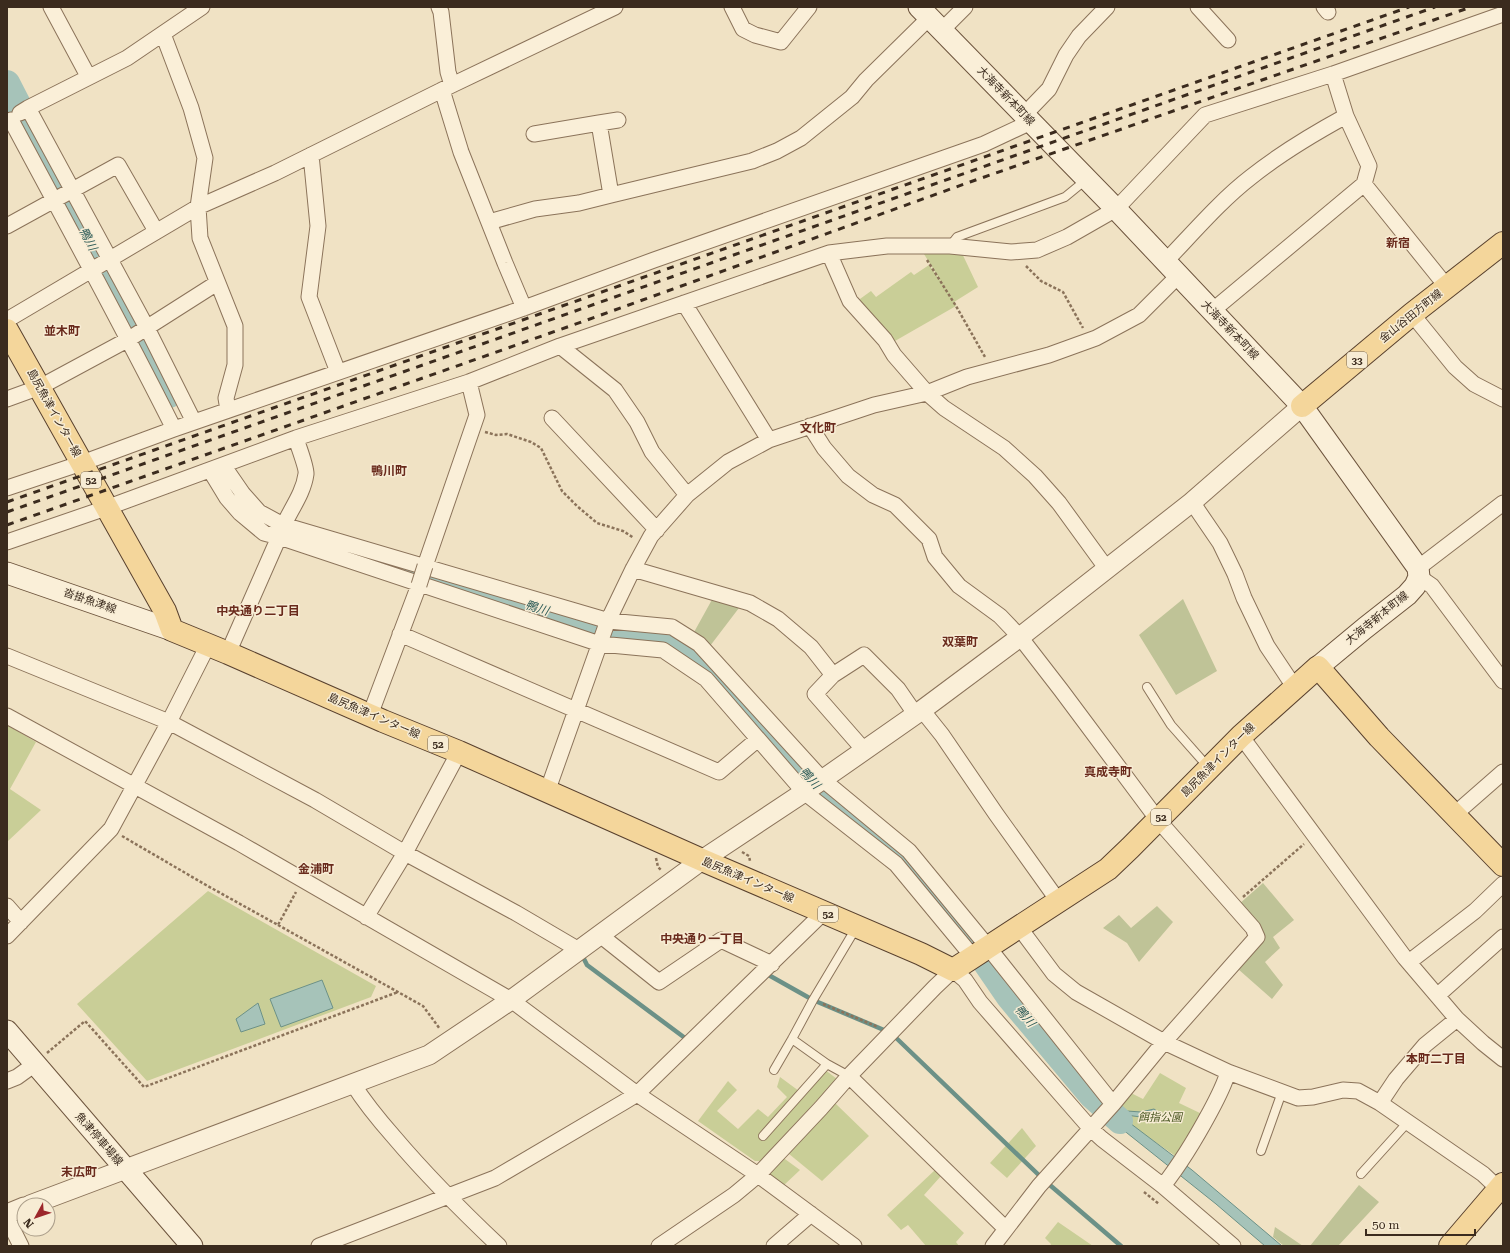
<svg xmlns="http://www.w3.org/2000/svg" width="1510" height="1253" font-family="'Roboto Serif','Noto Sans JP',serif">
  <rect width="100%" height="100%" fill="#f0e2c4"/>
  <path fill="#c9ce97" d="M919,246L959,247L978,287L954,302L956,306L888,345L853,304L871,291L876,297L911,272L914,275L929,265L942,283Z
    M7,725L36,742L10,789L41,810L7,842Z
    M208,891L376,986L371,997L147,1081L77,1004Z
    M820,1066L837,1079L760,1161H755L698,1121L728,1081L737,1090L717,1111L738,1129L758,1109L768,1117L787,1097L777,1087L780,1077L799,1091Z
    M1160,1073L1186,1088L1179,1103L1202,1114L1177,1157L1116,1115L1131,1093L1143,1099Z
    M835,1103L869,1136L822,1181L783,1149Z
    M1022,1128L1036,1146L1007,1178L990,1163Z
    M778,1154L800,1170L783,1186L762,1170Z
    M935,1170L941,1176L924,1195L964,1233L956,1242L959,1246H926L908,1225L901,1230L887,1215Z
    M1058,1222L1093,1246H1050L1051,1244L1045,1238Z"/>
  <path fill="#bfc397" d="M714,596L742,604L710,646L693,634Z
    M1183,599L1217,671L1176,695L1139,635Z
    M1263,883L1294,920L1273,937L1280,948L1265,962L1283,985L1272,999L1238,969L1264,937L1238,905Z
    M1157,906L1173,922L1139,962L1127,943L1103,928L1119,915L1131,928Z
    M1359,1185L1379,1202L1338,1246H1310Z
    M1275,1227L1303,1246H1284L1273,1237Z"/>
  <path fill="#a6c3b9" stroke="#6c9187" d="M322,980L333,1008L281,1027L270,999Z
    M258,1003L265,1024L241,1032L236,1019Z
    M1088,1094L1113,1110L1141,1112L1154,1109L1161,1114L1158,1117L1151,1113L1141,1117L1118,1114L1192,1170L1282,1246H1265L1216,1204L1112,1121Z"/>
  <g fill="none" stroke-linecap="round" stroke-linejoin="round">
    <path stroke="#6c9187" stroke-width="4.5" d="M581,953L587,965L689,1041
      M765,973L813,1000L891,1033L1044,1180L1121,1246"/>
    <path stroke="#a6c3b9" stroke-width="26" d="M7,83C60,187 117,290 169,395
      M416,572L588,624L662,633L685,646L713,672L833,804L906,857L961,927L1009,997L1091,1095L1120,1121"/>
    <g stroke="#8b735a" stroke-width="10">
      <path id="service" d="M950,246L957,237L1065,197L1087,179
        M1147,687L1171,725L1209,768
        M792,1039L827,1064L849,1076
        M774,1070L792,1039L813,1000L856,928
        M763,1136L827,1064
        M1261,1151L1282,1092
        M1361,1174L1408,1122"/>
    </g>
    <g stroke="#8b735a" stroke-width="17">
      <path id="minor" d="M51,7L88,76
        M439,7L441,12L448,72L452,85
        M732,7L743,29L755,35L781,42L809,7
        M1198,7L1228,40
        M1324,7L1328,12
        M942,30L965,7
        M163,34L191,108L205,158L198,207L200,238L235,326V365L226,398L228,410
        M442,90L461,152L505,263L524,308
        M28,108L147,328L194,422
        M20,113L28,108L127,58L202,7
        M1024,115L1049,89L1066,55L1079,36L1107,7
        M11,120C66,223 122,325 174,429
        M534,134L599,123
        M311,155L318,226L309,297L338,372
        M1364,184L1447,287
        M611,195L599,123L618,120
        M489,222L535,209L579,203L611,195L752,161L777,151L801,138L852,97L866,80L929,18
        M7,226L118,165L156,231
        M829,253L850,301L885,340L894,355L927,393L944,408L1004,448L1035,476L1059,503L1107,569
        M1165,262C1192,234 1221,200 1251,177C1281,153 1313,134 1346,116
        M684,303L769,440
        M1212,311L1364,184L1369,166L1346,116L1333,74
        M1412,314L1455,367L1474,384L1503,399
        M7,320L198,207L275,173L452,85L615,7
        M560,346L615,390L637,422L652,452L687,495
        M7,399L40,387L129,339L217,283
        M552,418L657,530
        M810,426L824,448L848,476L873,495L895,505L929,539L935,557L959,586L1000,616L1020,637L1061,690L1158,820L1253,928L1257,937L1164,1042L1113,1104L1039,1186L993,1246
        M223,465L243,494L259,512L283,525L609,621L672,627L699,644L822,779L909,851L988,947L1113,1104
        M210,470L227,498L240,513L264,533L279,537L600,644L663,650L706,679L804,792L896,864L973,957
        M7,488L82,463L174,429L524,308L654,260L984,144L1031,122
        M1192,502L1220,543L1235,574L1244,598L1267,646L1295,688
        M7,542L106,508L296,438L469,382L560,346L829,253L887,246H950L1011,252L1037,250L1067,237L1116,209L1205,115L1333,74L1503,14
        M425,566L477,415L469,382
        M1418,568L1503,503
        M633,569L750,603L778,619L811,647L833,675L864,655L898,689L916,715
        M1419,577L1432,586L1503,681
        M400,634L719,772L758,739
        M228,653L279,537C285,516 303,497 306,474C307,468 298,446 296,438
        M7,656L169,722L315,800L405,853L516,913L579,950
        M833,675L815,694L864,750
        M922,710L942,735L996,814L1059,902
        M370,715L419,585
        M7,716L239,843L511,1000L637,1094L758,1175L854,1246
        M1241,736L1405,958L1457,1019L1483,1043L1503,1059
        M547,792L607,623L633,569L651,536L687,495L728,462L769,440L874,405L927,393L967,377L1049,355L1096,338L1139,315L1178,276
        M1455,814L1503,772
        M7,906L21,922
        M366,917L405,853L459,752
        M1019,927L1054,974L1076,992L1164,1042L1228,1072L1298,1098L1313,1097L1343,1090L1358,1091L1380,1103L1483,1174L1503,1193
        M600,935L659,982L721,940L772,964
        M7,936L111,829L169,722L208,645
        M1409,962L1475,911L1503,884
        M1438,995L1503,937
        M849,1076L1006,1229
        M7,1081L17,1077L35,1064
        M353,1084C365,1103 379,1120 394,1137C427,1176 462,1211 499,1246
        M1380,1103L1396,1079L1425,1045L1457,1019
        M1163,1186C1181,1163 1196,1138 1210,1112C1217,1099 1224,1086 1228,1072
        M7,1218L21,1246
        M319,1246L495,1178L624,1102L637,1094L824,912
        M659,1246L734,1195L758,1175L821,1108L849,1076L935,987L953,970L965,980L980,1002L1091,1129L1102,1139L1163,1186L1233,1246
        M774,1246L811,1214"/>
    </g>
    <g stroke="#8b735a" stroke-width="21">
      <path id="tertiary" d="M30,1205L429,1055L511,1000L702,860L809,789L922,710L1020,637L1192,502L1302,406
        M7,1214L24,1207"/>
    </g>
    <g stroke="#6d543d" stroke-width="23">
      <path id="secondary" d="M919,7L1116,209L1302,406L1418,568L1419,577L1415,586L1407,595L1365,628L1318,667
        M7,573L172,630
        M7,1031L192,1246"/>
    </g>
    <g stroke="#59412e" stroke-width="24">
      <path id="primary" d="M7,330L165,611L172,630L228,653L383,721L459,752L702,860L921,954L953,970L1108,869L1130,848L1241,736L1318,667L1379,737L1503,865
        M1302,406L1412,314L1503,243
        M1450,1246L1503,1184"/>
    </g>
    <path stroke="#8b735a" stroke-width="2.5" stroke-dasharray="3 2" stroke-linecap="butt" d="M927,260L956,306L985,357
      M1026,266L1041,281L1063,292L1083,328
      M485,432L496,435L507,434L531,442L541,448L562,491L577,506L597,523L623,531L634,538
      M122,836L206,885L278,925L296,892
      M742,852L749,856L750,861
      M656,858L658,867L661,870
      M1243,897L1304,844
      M278,925L423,1006L440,1029
      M823,1004L878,1027
      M47,1053L85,1021L144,1087L398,992
      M1144,1192L1159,1204"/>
    <use href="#service" stroke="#faefd8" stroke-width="8"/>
    <use href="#minor" stroke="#faefd8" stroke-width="15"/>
    <use href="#tertiary" stroke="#faefd8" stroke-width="19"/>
    <use href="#secondary" stroke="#faefd8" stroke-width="21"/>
    <use href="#primary" stroke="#f4d69b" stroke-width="22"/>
    <path stroke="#3b2b1e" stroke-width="3" stroke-dasharray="7 7" stroke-linecap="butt" d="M7,502L1409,7
      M7,512L1435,7
      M7,525L587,320L970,182L1471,7"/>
    <g stroke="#8b735a" stroke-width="17" stroke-linecap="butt">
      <path id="minor-bridge" d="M419,585L425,566"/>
    </g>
    <use href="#minor-bridge" stroke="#faefd8" stroke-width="15"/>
  </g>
  <g text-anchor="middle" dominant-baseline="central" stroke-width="3" stroke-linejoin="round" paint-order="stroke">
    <g fill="#f7ecd4" stroke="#736555" stroke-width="1">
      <rect x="1347" y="352" width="20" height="16" rx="3"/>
      <rect x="81" y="472" width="20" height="16" rx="3"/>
      <rect x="428" y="736" width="20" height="16" rx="3"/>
      <rect x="1151" y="809" width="20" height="16" rx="3"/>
      <rect x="818" y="906" width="20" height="16" rx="3"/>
    </g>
    <g font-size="10" font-weight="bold" fill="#3b2b1e">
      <text x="1357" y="360">33</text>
      <text x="91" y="480">52</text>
      <text x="438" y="744">52</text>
      <text x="1161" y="817">52</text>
      <text x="828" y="914">52</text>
    </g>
    <g font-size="11" fill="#3b2b1e" stroke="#f7ecd4">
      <text transform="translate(1006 96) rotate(46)">大海寺新本町線</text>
      <text transform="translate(1411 316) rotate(-39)">金山谷田方町線</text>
      <text transform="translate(1230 330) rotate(46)">大海寺新本町線</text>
      <text transform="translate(54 413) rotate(61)">島尻魚津インター線</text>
      <text transform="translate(90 601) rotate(19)">沓掛魚津線</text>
      <text transform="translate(1377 618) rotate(-39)">大海寺新本町線</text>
      <text transform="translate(374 716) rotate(23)">島尻魚津インター線</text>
      <text transform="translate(1218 760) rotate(-45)">島尻魚津インター線</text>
      <text transform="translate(748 880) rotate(23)">島尻魚津インター線</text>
      <text transform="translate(99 1139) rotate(49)">魚津停車場線</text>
    </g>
    <g font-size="11" font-style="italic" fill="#4c5824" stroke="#f7ecd4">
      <text x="1160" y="1117">餌指公園</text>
    </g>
    <g font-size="12" font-style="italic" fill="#2d5b57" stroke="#f7ecd4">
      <text transform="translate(88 239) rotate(63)">鴨川</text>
      <text transform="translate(537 608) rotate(17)">鴨川</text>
      <text transform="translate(810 778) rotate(48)">鴨川</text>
      <text transform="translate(1025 1016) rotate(50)">鴨川</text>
    </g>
    <g font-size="12" font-weight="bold" fill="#692a1c" stroke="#f7ecd4">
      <text x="1398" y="243">新宿</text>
      <text x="62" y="331">並木町</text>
      <text x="818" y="428">文化町</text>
      <text x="389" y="471">鴨川町</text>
      <text x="258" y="611">中央通り二丁目</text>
      <text x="960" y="642">双葉町</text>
      <text x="1108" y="772">真成寺町</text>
      <text x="316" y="869">金浦町</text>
      <text x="702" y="939">中央通り一丁目</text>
      <text x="1436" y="1059">本町二丁目</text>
      <text x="79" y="1172">末広町</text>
    </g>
  </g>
  <rect width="1510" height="1253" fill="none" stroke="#3b2b1e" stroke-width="16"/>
  <g transform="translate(36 1217) rotate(230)"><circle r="19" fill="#f7ecd4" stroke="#ac9f8b"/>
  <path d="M0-3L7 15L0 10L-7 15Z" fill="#9c272b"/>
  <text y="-6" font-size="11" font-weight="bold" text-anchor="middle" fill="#3b2b1e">N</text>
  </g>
  <path d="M1366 1229v6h109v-6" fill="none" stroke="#3b2b1e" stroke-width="2"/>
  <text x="1372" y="1229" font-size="12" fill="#3b2b1e" stroke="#f7ecd4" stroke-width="3" paint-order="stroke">50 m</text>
</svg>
